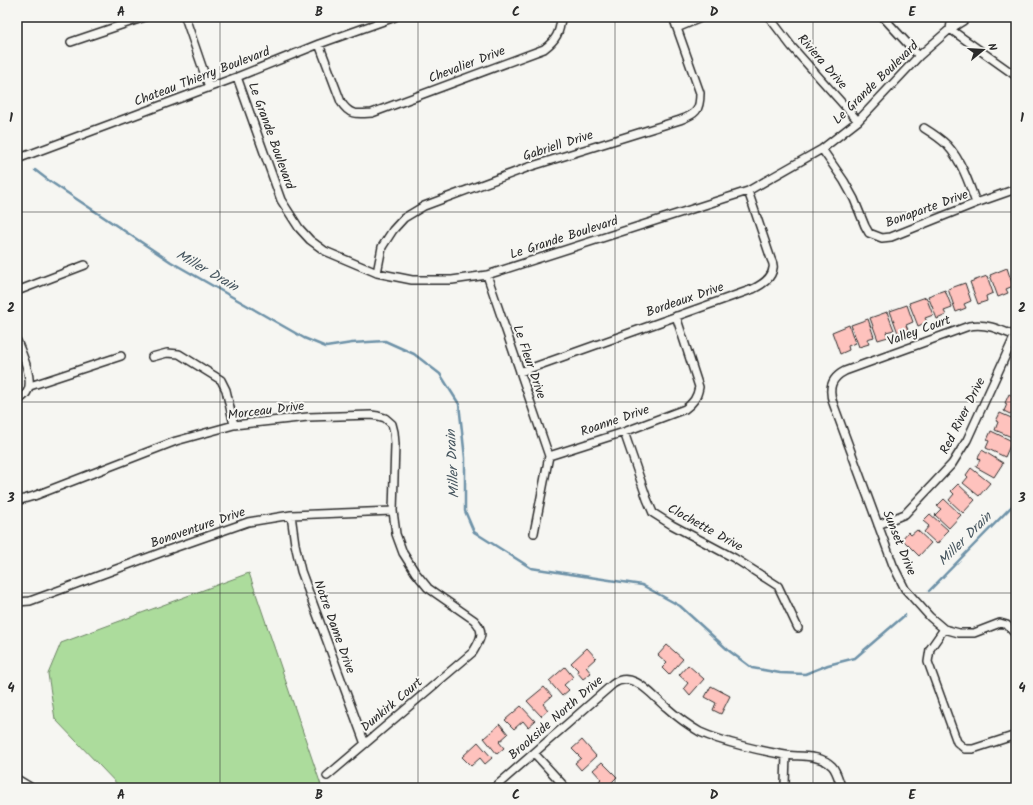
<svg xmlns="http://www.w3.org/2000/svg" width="1033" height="805" font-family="Kalam,sans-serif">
  <rect width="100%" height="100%" fill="#f6f6f2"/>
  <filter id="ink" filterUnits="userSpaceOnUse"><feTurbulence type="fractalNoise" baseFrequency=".025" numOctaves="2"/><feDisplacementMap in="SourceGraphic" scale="8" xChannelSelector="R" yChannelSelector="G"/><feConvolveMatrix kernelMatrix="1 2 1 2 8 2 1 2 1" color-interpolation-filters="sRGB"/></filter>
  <g filter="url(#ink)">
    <path fill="#acdc9c" stroke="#6c8464" d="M249,573L322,788H121L55,719L48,674L61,643Z"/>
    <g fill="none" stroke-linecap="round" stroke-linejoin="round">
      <path stroke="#6e92a8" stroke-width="2.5" d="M35,170L48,180L171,262L304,338L326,347L352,343L385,341L414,354L440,374L459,404L465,458V511L474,532L531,568L642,585L680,606L728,650L752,668L780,673L805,674L828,665L855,658L905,615
        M929,591L1016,502"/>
    </g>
    <path fill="#fec2bd" stroke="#2b2b2b" d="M1007,268L1013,286L1006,289L1008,293L998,297L990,275Z
      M987,276L993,293L986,296L987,301L978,304L970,282Z
      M965,283L971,301L964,304L966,308L956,312L948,289Z
      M945,290L952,308L944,311L946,315L937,319L928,296Z
      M926,297L933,315L925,318L927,322L918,326L909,303Z
      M907,305L913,322L906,325L908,330L898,333L890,311Z
      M887,312L894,330L886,332L888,337L878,340L870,318Z
      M868,319L874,337L867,339L869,344L859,347L851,325Z
      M849,325L855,343L848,346L849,350L840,354L832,332Z
      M1009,394L1016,398V417L1004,411L1007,404L1005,403Z
      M1000,413L1016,420V435L1014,438L995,430L998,422L996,421Z
      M991,431L1012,441L1005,457L986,448L989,441L987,440Z
      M982,450L1003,463L994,477L976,467L980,460L978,458Z
      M971,468L990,483L979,496L963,483L968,477L966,475Z
      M958,484L975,500L963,513L949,500L954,494L951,491Z
      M944,499L961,515L949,528L935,515L941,509L937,506Z
      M930,514L948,530L944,534L945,535L937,544L924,532L929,526L923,521Z
      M917,530L931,543L919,556L902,539L908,532L911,535Z
      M667,645L683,659L669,675L662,668L667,663L658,655Z
      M587,648L596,658L586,667L591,673L583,679L577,672L578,670L571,663Z
      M688,665L704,679L690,695L684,688L688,683L679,675Z
      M565,667L573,677L564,685L569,690L562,696L549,681Z
      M711,686L730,696L721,714L713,710L716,703L705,697Z
      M544,687L552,696L543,704L548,710L541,716L527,701Z
      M521,706L535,721L528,727L523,721L514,729L505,720Z
      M500,724L508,734L499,742L504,748L497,754L484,738Z
      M582,740L596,756L581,770L575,763L581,758L572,749Z
      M478,742L492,758L485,764L480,758L471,766L462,757Z
      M602,762L617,777L606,788H599L596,784L601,779L593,770Z"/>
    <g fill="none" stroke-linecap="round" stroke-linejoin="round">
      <g stroke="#2b2b2b" stroke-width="10">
        <path id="street" d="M185,17L209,87
          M769,17L792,47L858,121
          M883,17L919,56
          M677,28L703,17
          M950,29L1016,76
          M950,29L952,17
          M71,42L145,17
          M319,44L341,102C350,116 357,114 372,113L544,49C556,40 560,33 561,17
          M237,77L281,200L299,228L310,240L325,251L377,273L412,280H452L487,275L748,191L822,149L858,121L919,56L950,29L963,21L967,17
          M924,128C932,133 940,138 947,145C961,160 969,183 976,203
          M822,149L844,181L854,199L865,226L869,233L882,238L891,237L976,203L1016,189
          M17,159L237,77L319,44L395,17
          M377,273L382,247L393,230L404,218L424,206L529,167L680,120C696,114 700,111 700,93L673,17
          M487,275L549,456L534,533
          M17,291L85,265
          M1015,336C999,329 986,323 969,326L845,371C831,378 828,388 833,403L893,565L905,589L930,617L944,629L959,633H974L1000,623L1007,625L1016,635
          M17,341C22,353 33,378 28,390C26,395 22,398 17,401
          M152,357L167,353L179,354L221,380L226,390L234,425
          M520,372L753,289C761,285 772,279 773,268C774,265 772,261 771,259L748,191
          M30,386L121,356
          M624,432L647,499L653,513L672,525L734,558L778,586L798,628
          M549,456L624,432L685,409C693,403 697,398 699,387L676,316
          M17,501L34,496L176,441L234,425L308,417L371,415L378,416L385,418L392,424L394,432L395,444L393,511L396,534L403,553L415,572L428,588L474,620C486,632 480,640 473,652L327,776
          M291,515L295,544L301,571L365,744
          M878,525L905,514L952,464L967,440L1016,333
          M17,602L30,601L168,550L248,522L291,515L393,511
          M944,629L930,649L928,662L957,742L965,749H973L1016,735
          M534,753L566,788
          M17,779L32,788
          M785,784L786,755
          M494,788L613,684C633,669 652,696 666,707C676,716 688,725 700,732C722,742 762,751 785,755C801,757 820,754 832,766C837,771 839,782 842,788"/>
      </g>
      <use href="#street" stroke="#f6f6f2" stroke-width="7"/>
    </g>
  </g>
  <path fill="none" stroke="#2b2b2b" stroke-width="1" stroke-opacity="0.55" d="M220,17V788M418,17V788M615,17V788M813,17V788M17,212H1016M17,402H1016M17,593H1016"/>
  <g text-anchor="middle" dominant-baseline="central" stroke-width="4" stroke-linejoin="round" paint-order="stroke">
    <g font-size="13" fill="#2b2b2b" stroke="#f6f6f2">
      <text transform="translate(822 62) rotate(49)">Riviera Drive</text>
      <text transform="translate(467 65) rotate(-21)">Chevalier Drive</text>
      <text transform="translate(202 77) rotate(-21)">Chateau Thierry Boulevard</text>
      <text transform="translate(876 83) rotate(-44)">Le Grande Boulevard</text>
      <text transform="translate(271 136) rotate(70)">Le Grande Boulevard</text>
      <text transform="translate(558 146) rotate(-18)">Gabriell Drive</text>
      <text transform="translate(927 209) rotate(-20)">Bonaparte Drive</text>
      <text transform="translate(564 238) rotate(-18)">Le Grande Boulevard</text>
      <text transform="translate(685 300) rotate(-19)">Bordeaux Drive</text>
      <text transform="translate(919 331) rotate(-20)">Valley Court</text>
      <text transform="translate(529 362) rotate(71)">Le Fleur Drive</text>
      <text transform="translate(266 411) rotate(-7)">Morceau Drive</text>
      <text transform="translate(963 416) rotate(-63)">Red River Drive</text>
      <text transform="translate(615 421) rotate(-19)">Roanne Drive</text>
      <text transform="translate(198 528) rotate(-19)">Bonaventure Drive</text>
      <text transform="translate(705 528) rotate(29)">Clochette Drive</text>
      <text transform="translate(899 543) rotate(68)">Sunset Drive</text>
      <text transform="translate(334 627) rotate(70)">Notre Dame Drive</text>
      <text transform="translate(392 705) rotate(-40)">Dunkirk Court</text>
      <text transform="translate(556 718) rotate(-41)">Brookside North Drive</text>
    </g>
    <g font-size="14" font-style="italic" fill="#47565f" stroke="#f6f6f2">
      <text transform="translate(207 271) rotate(30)">Miller Drain</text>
      <text transform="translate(453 464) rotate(-93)">Miller Drain</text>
      <text transform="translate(965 539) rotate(-45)">Miller Drain</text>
    </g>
  </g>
  <rect width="1033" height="805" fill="none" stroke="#f6f6f2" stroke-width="44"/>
  <g transform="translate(983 50) rotate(72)" stroke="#f6f6f2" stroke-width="3" paint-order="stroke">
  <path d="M0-3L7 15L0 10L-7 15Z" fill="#2b2b2b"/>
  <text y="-6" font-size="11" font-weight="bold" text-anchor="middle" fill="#2b2b2b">N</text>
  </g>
  <rect x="22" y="22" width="989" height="761" fill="none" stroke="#2b2b2b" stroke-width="1.5"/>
  <g font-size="13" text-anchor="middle" font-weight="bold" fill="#2b2b2b">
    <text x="121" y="16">A</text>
    <text x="319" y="16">B</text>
    <text x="516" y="16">C</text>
    <text x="714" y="16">D</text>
    <text x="912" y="16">E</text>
    <text x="11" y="122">1</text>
    <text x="1022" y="122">1</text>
    <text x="11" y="312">2</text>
    <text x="1022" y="312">2</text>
    <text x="11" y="502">3</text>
    <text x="1022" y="502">3</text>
    <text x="11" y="692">4</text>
    <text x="1022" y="692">4</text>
    <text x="121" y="799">A</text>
    <text x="319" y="799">B</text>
    <text x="516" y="799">C</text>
    <text x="714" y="799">D</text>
    <text x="912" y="799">E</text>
  </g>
</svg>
